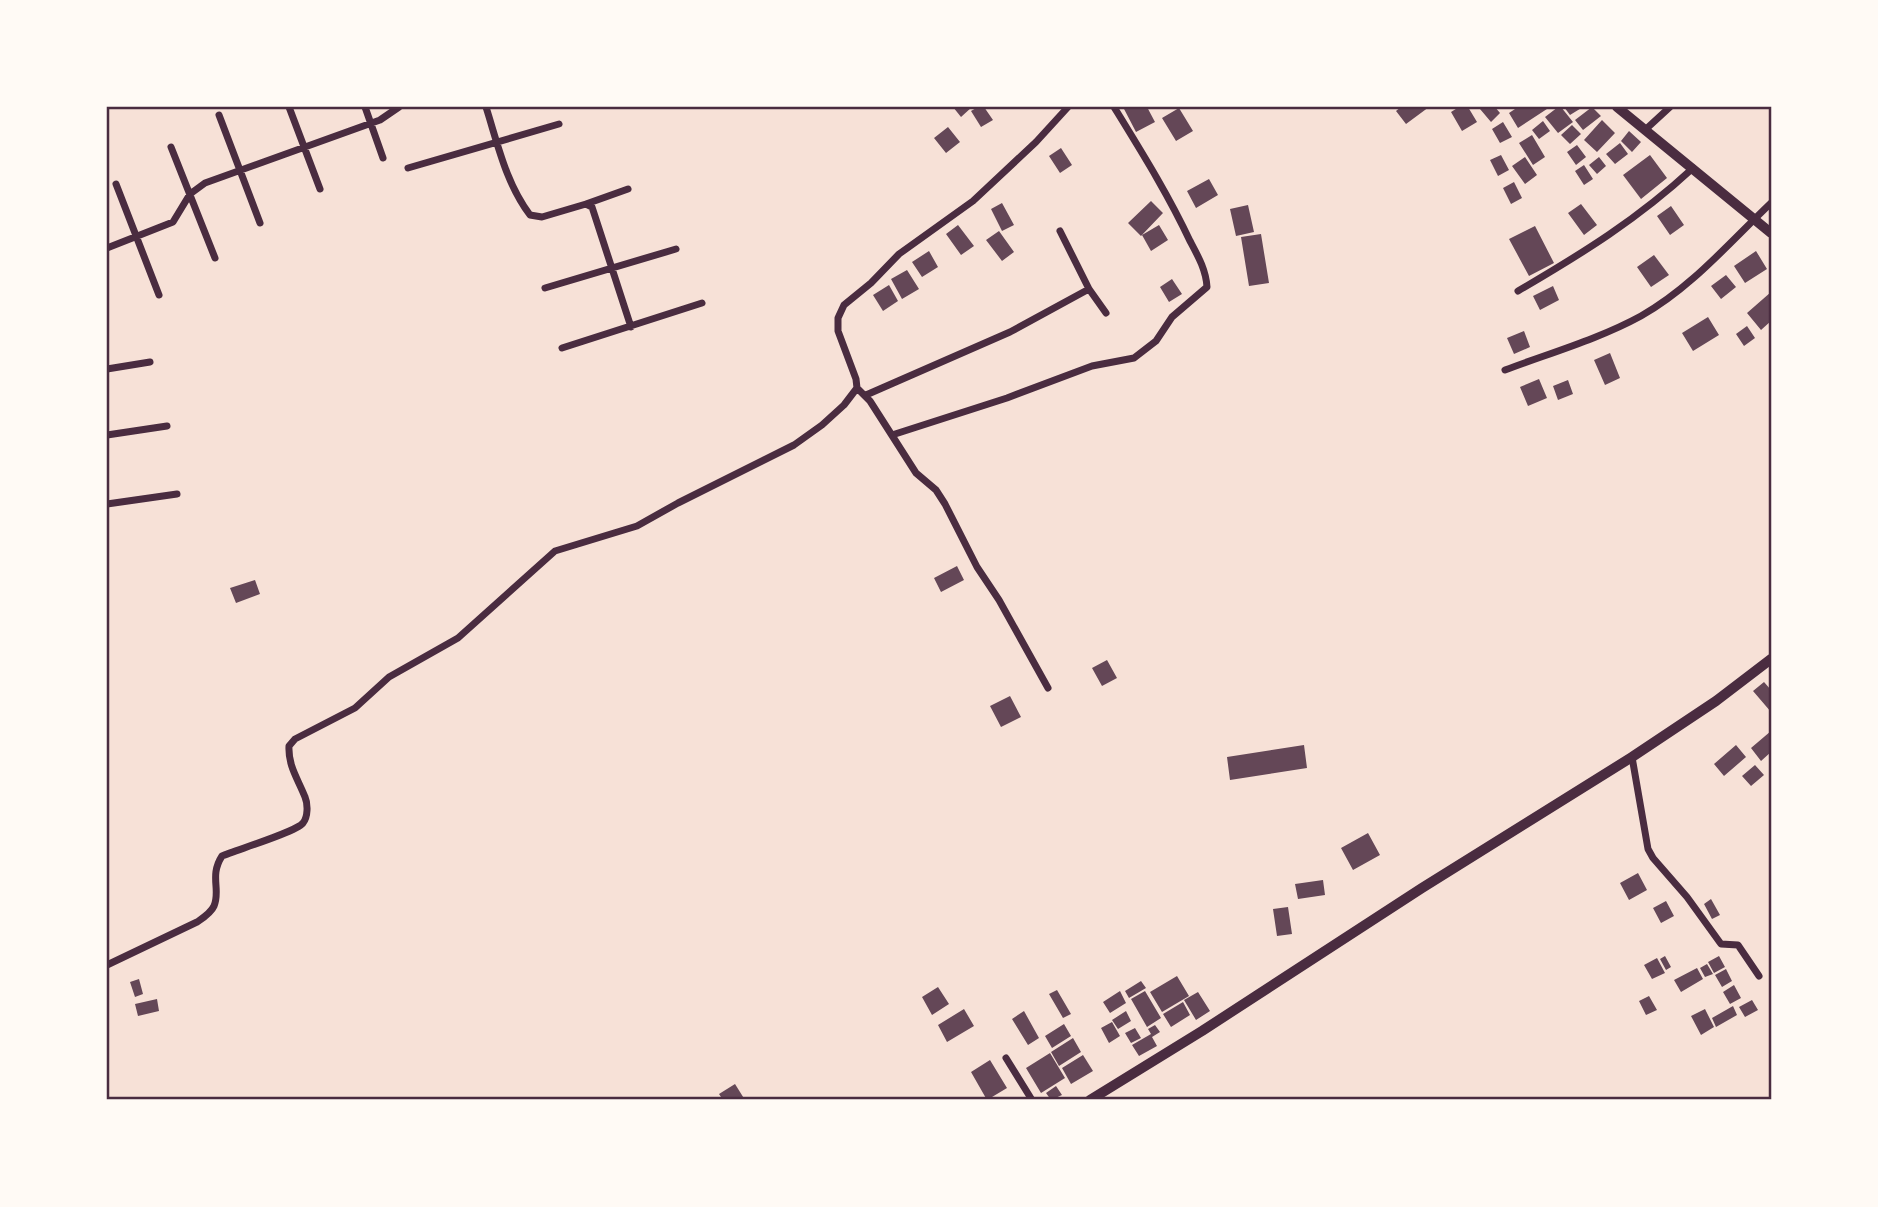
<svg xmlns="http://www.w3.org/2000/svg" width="1878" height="1207" font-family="Montserrat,sans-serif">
  <rect width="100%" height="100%" fill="#f7e1d7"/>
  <path fill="#644757" d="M953,107H972L961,117Z
    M978,107H984L993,120L981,127L971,111Z
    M1123,107H1147L1155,122L1136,132Z
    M1401,107H1429L1406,124L1396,111Z
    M1459,107H1468L1477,122L1462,131L1451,112Z
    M1482,107H1495L1500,113L1491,122L1480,109Z
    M1518,107H1550L1518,128L1509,113Z
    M1558,107H1561L1573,122L1558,133L1545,117Z
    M1564,107H1583L1570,115Z
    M1592,107L1601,116L1583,130L1575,120Z
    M1179,108L1193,131L1176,141L1162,118Z
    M1602,120L1615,133L1597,152L1584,140Z
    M1543,121L1550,131L1539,139L1532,130Z
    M1503,122L1512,137L1500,143L1492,129Z
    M1572,125L1581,134L1570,144L1561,135Z
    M948,127L960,142L946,153L934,138Z
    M1629,131L1641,142L1632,152L1621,141Z
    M1532,135L1545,157L1533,165L1519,143Z
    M1620,143L1628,154L1615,164L1606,154Z
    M1577,145L1586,157L1576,165L1567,152Z
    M1061,148L1072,165L1060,173L1049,156Z
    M1501,155L1509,170L1498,176L1490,160Z
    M1650,155L1667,178L1641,199L1623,175Z
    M1525,157L1537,175L1525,184L1512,166Z
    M1599,157L1606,166L1597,174L1589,165Z
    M1584,165L1593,179L1584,185L1575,171Z
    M1209,179L1218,195L1196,208L1187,191Z
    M1514,182L1522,198L1511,204L1503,188Z
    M1151,201L1163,213L1141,236L1128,223Z
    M1002,203L1014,225L1002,231L991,209Z
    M1581,204L1597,225L1584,235L1568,213Z
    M1248,205L1254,232L1236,236L1230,209Z
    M1671,206L1684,225L1670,235L1657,216Z
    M958,225L974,246L961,255L946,234Z
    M1159,225L1168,240L1151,251L1142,235Z
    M1535,226L1554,263L1529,276L1509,239Z
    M999,231L1014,252L1002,261L986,240Z
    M1261,234L1269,283L1249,286L1241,237Z
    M929,251L938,267L922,277L912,262Z
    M1756,251L1767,269L1745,283L1734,266Z
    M1654,255L1669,275L1651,287L1637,267Z
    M907,270L919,289L902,299L891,279Z
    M1726,275L1736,287L1721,299L1711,286Z
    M1172,279L1182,294L1169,302L1160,287Z
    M889,285L898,301L883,311L873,295Z
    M1553,286L1559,300L1540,310L1533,296Z
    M1771,292V321L1761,330L1747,313Z
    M1708,317L1719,335L1693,351L1682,333Z
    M1747,326L1755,338L1744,346L1736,334Z
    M1524,331L1530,347L1514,354L1507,338Z
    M1610,353L1620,378L1605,385L1594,360Z
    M1539,379L1547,398L1528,406L1520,387Z
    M1568,380L1573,394L1558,400L1553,386Z
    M957,566L964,580L941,592L934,578Z
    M255,580L260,594L236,603L230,588Z
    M1107,660L1117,678L1102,686L1092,668Z
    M1764,682L1771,690V712L1753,691Z
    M1010,696L1021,717L1001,727L990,706Z
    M1771,731V752L1761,761L1751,748Z
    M1304,745L1307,768L1230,780L1227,757Z
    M1736,745L1746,757L1724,776L1714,764Z
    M1755,765L1764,775L1751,786L1742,776Z
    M1368,833L1380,855L1353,870L1341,848Z
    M1638,873L1647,890L1629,900L1620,883Z
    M1323,880L1325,895L1298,899L1295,884Z
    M1711,899L1720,915L1712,919L1704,904Z
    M1666,901L1674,916L1661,923L1653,908Z
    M1288,907L1292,934L1277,936L1273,909Z
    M1665,956L1671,967L1666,970L1660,959Z
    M1719,956L1725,967L1714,973L1708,962Z
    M1657,958L1665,973L1652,979L1644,965Z
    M1707,964L1713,974L1705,977L1700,968Z
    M1697,968L1703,979L1681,992L1674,980Z
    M1726,969L1732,981L1722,987L1715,975Z
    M1177,976L1189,996L1162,1012L1150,992Z
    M139,979L143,994L135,997L130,982Z
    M1141,981L1146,988L1129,998L1125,991Z
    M1734,985L1741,998L1730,1004L1723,992Z
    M938,987L949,1004L932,1015L922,997Z
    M1057,990L1071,1014L1063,1018L1049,994Z
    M1120,991L1126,1003L1110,1013L1103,1002Z
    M1145,991L1161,1018L1147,1027L1131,999Z
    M1198,992L1210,1011L1196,1020L1184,1000Z
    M1649,996L1657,1010L1646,1015L1639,1001Z
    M157,999L159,1011L138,1016L135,1004Z
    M1752,1000L1758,1010L1745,1017L1739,1007Z
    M1183,1002L1190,1015L1171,1027L1163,1014Z
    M1733,1006L1737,1015L1716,1027L1712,1018Z
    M964,1009L974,1026L947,1042L938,1025Z
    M1705,1009L1714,1027L1701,1035L1691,1016Z
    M1024,1011L1039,1038L1028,1045L1012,1019Z
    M1126,1011L1131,1021L1118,1029L1112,1020Z
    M1112,1022L1120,1036L1109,1043L1101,1028Z
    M1064,1024L1071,1036L1052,1048L1045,1036Z
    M1155,1025L1160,1032L1152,1037L1157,1046L1139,1056L1132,1045L1151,1034L1148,1029Z
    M1135,1028L1141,1038L1131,1043L1125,1033Z
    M1073,1038L1081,1052L1059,1066L1051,1052Z
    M1050,1053L1065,1078L1041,1093L1026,1068Z
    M1083,1055L1093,1071L1071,1084L1062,1068Z
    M990,1060L1007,1088L987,1100L971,1072Z
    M735,1084L745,1100H723L719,1094Z
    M1056,1086L1062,1095L1051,1100L1046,1093Z"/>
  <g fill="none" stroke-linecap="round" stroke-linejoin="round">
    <path stroke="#4a2c40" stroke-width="7" d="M289,107L320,189
      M365,107L383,158
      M486,107C498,145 506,183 530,215L542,217L586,204L592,207L631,327
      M219,115L260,223
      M1645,130L1670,107
      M171,147L215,258
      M408,168L559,124
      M116,184L159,295
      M586,204L628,189
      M1060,231L1089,289L1106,313
      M107,248L173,222L190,194L205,183L380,120L399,107
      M545,288L676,249
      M1518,291C1583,253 1638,219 1693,168
      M562,348L702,303
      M107,369L150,362
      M1505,370C1550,353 1599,339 1641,316C1691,288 1730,242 1771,203
      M857,388L870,401L916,473L936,490L945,504L977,567L999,600L1048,688
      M866,395L1010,332L1089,289
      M107,435L167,426
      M892,435L1007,398L1092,366L1134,358L1156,341L1172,317L1207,287C1206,270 1198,256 1190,241C1168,194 1141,151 1114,107
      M107,504L177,494
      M1632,757L1648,849L1653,858L1687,897L1721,944L1738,945L1759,976
      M107,965L197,922C203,918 211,913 214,906C221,890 209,876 222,856C236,850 296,832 303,823C308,817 308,804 305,797C298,779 288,766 289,746L295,739L355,708L389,677L458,638L555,551L637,526L678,503L794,445L822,425L844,405L857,388L856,379L838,331V318L844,305L871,283L899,254L973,201L1036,142L1068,107
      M1006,1058L1032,1100"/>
    <path stroke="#4a2c40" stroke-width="10" d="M1617,107L1771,233
      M1090,1100L1202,1031L1422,888L1632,757L1716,701L1771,659"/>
  </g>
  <rect width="1878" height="1207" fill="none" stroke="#fffaf5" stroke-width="217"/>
  <rect x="108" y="108" width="1662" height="990" fill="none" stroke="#4a2c40" stroke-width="2.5"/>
</svg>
